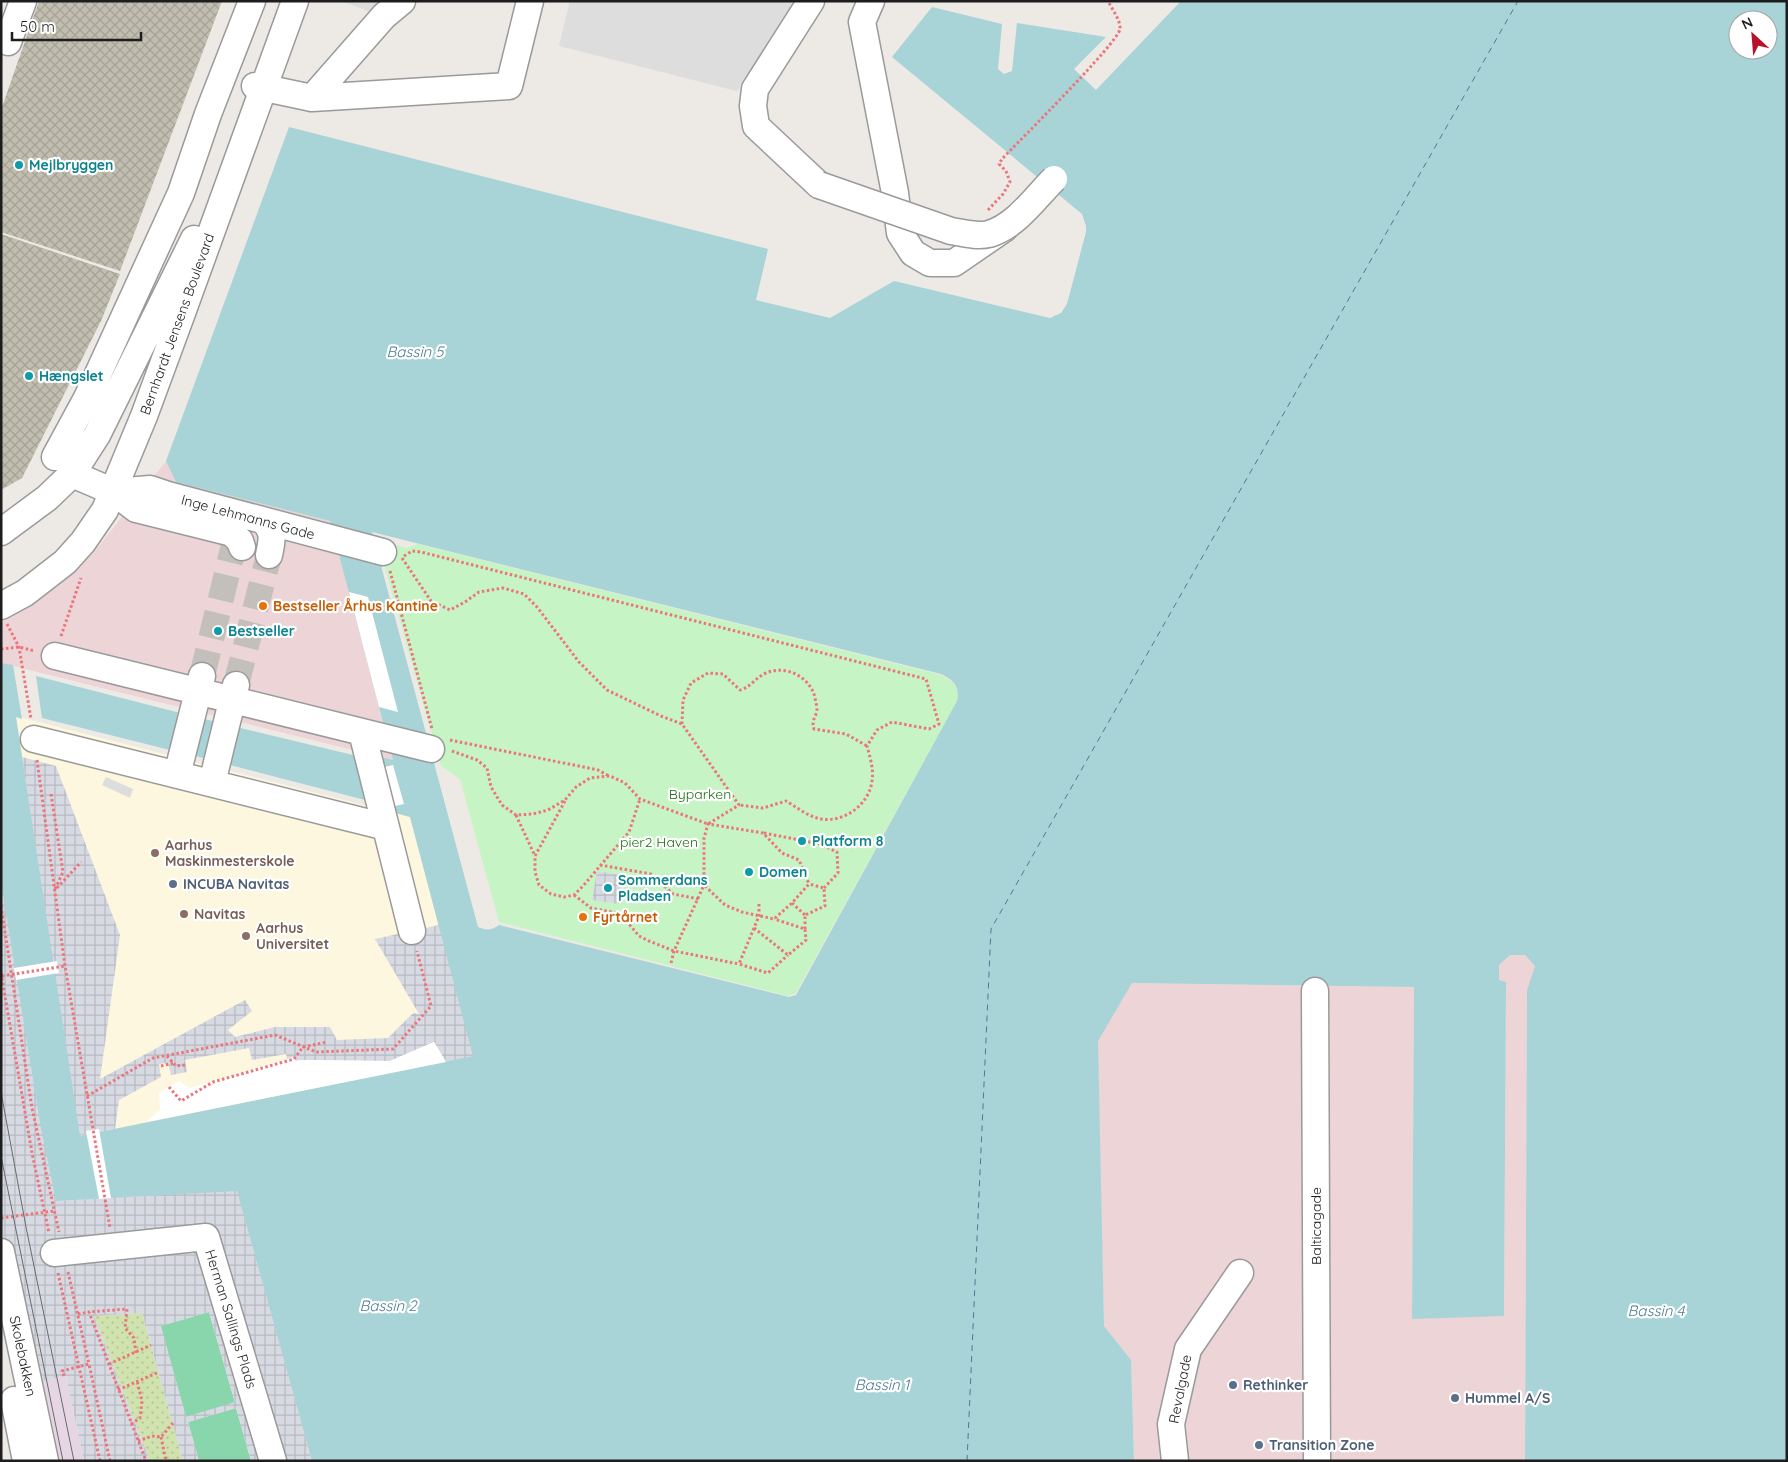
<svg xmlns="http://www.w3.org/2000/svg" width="1788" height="1462" font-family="Quicksand,sans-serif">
  <defs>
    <pattern id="construction-cross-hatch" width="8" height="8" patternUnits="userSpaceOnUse" patternTransform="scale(1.25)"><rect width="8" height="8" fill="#c1beb0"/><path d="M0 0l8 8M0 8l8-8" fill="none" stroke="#a5a397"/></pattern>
    <pattern id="grass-dots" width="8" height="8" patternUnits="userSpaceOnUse" patternTransform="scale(1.25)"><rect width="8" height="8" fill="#d0e3ae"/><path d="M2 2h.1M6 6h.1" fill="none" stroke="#b2c295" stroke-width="1.8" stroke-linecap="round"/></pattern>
    <pattern id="plaza-grid" width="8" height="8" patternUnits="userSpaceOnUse" patternTransform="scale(1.25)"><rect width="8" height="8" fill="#d8dae3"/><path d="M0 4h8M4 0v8" fill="none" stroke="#b9bbc2"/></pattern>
  </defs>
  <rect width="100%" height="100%" fill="#ede9e4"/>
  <path fill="#edd4d7" d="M166,461L177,482L330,521L393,760L1,663V623L37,602L75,572L99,546Z
    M1510,955H1525L1535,966L1527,990L1525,1461H1134L1131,1360L1104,1326L1097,1041L1132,983L1414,987L1412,1318L1504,1316L1506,982L1499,980V965Z"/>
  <path fill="#e6d6e5" d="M66,1376L84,1461H52L36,1382Z"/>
  <path fill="#fcf7de" d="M16,716L410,817L474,1056L79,1136Z"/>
  <path fill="url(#construction-cross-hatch)" d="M39,1H222L120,271L1,232V110Z
    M1,234L120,274L101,321L22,478L1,490Z"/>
  <path fill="url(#grass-dots)" d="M142,1313L183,1461H150L94,1316Z"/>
  <path fill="#c7f4c4" d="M377,540L407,548L418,544L937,674C951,679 960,685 957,701L796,993L788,996L499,922L460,779L441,766Z"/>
  <path fill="#89d5ac" d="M209,1312L235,1403L186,1417L160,1326Z
    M236,1408L251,1461H199L188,1422Z"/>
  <path fill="#ddd" d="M342,1H385L373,13Z
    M570,1H796L771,44L737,91L559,46Z
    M106,777L133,789L130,798L102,785Z"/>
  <path fill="url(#plaza-grid)" fill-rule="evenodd" d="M22,757L56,766L120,935L100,1079L245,1000L252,1011L228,1030L235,1037L275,1027H330L337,1040L388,1038L413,1013L419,1014L375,939L439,925L474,1056L446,1062L434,1042L390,1061L302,1060L295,1061L294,1057L287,1059L286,1054L252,1060L249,1048L185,1060L187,1072L171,1075L168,1063L159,1064L161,1077L119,1100L115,1129L79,1136Z
    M597,871L625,876L619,904L592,900Z
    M1,874L56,1201L237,1190L312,1461H251L236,1408L188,1422L199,1461H183L142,1313L94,1316L150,1461H84L66,1376L33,1383L1,1226ZM209,1312L235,1402L186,1417L161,1326Z"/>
  <path fill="#a8d3d7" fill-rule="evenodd" d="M1181,1H1787V1461H1525L1527,990L1535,966L1525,955H1510L1499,965V980L1506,982L1504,1316L1412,1319L1414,987L1132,983L1098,1041L1104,1326L1131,1360L1134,1461H312L237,1191L56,1201L41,1128L1,882V663L13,665L22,719L16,717L80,1136L473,1056L410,817L392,812L376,756L393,760L330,521L176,482L166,461L289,127L768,249L756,300L830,318L894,281L1050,318L1061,313L1067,304L1086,232V226L1082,214L892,57L932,7L1002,24L998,69L1004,74L1012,71L1017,23L1106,37L1074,69L1096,90ZM1738,20H1768V50H1738ZM372,532L941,674C954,680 960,687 957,701L796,995L789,997L499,925C492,930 487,931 478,927Z
    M36,676L184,714L174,751L42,718Z
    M201,718L220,723L209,760L190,754Z
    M236,727L357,756L369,801L226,764Z"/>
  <path fill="#fff" d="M349,592L368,597L398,712L379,707Z
    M393,765L404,804L395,806L384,767Z
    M57,961L59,973L16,980L14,968Z
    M434,1042L446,1062L146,1122L160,1110L159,1093L179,1081L190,1088L294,1057L296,1061L302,1060L390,1061Z
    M99,1129L111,1198L99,1199L86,1131Z"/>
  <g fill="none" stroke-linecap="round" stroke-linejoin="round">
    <path stroke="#4c7b94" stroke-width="1" stroke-dasharray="6 5" stroke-linecap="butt" d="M967,1461L991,929L1518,1"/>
    <path stroke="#c3c0bc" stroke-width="26" stroke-dasharray="26 13" stroke-linecap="butt" d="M202,676L234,545
      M236,685L269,555"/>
    <g stroke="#9a9a9a" stroke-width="29">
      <path id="minor" d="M811,1L755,89L753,106L756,126L819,185
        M871,1L862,22L895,193L900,233L913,253L930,263H954L1005,228
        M8,42L23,1
        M255,86L312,98L509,86L530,1
        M312,98L384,16L402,1
        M55,457L87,398L181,193L208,114L252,1
        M72,474L114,492L136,509L232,533L240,541L242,547
        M114,492L150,489L168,495L383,552
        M262,520C275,529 272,541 269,555
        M1,532L47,498L72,474L97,435L194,239
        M1,606L25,593L65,562L83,542L105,510L144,416L182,313L295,1
        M55,656L431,749
        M362,732L412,931
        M34,739L386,827
        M177,775L202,676
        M212,783L236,685
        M1315,991L1317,1461
        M1,1252L45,1461
        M54,1253L206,1237L273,1461
        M14,1400L26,1461
        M1175,1461L1171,1424L1188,1349L1240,1273"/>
    </g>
    <path stroke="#ec757b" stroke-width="3" stroke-dasharray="2.5 2.5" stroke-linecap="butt" d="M988,210L1003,194L1010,182L1006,171L999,164L1002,159C1018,142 1118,43 1120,29C1121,21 1112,9 1108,1
      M404,556L412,551L421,552L926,679L939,724L929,729L892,722L877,730L867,746C870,757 874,770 872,781C869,806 841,825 817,818C806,815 795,806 786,801L763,808L739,805
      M402,558L431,601L450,610L465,602L479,592L503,588L524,594L537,607L579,662L607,690L661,716L682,724L739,805L708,824L640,799L625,783L610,776L590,778L576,787L565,800L548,810L533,814L516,815L502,805L491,787L487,768L477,760L452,751
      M390,571L432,729
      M7,624L19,647L31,719
      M61,636L81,578
      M1,649L19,647L35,651
      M682,724L683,700L691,683L708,673L723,674L740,690C750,688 756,677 766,673C784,665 807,675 814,694C815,698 817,706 817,710C816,717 811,721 814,729L846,734L867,746
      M450,740L598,770L609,776
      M37,760L65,966L110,1228
      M51,794L63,872L55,889
      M565,801L535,856V872L539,885L551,894L564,897L574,895L583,886L629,832L640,799
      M516,815L535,856
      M764,833L820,844L837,852L838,873L824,888
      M600,865L651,874L673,894L699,899
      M57,888L81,862
      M574,895L591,908L617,913L623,917L639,936L649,941L674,951L739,964
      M792,903L805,915
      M759,904V916L754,928L788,955L806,940L805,929L774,919
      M1,906L32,1108L59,1232
      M754,928L739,964L768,973L788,955
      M805,929V915L825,906L824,888L809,884
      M671,963L674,951L704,885V838L708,824L763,833L782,853L799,860L809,884L792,903L774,919L742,912L725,905L704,885
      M1,973L32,1153L49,1233
      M2,976L65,966
      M167,1056L176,1066L185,1065
      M161,1066L173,1063
      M169,1087L181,1101L213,1082L294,1059L303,1047L327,1042
      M87,1096L153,1058L275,1035L316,1052L393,1049L431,1006L417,951
      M1,1218L54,1211
      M68,1272L89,1364
      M58,1273L100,1461
      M78,1314L89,1312
      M136,1353L134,1338L125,1328L127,1309L89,1312L146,1461
      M109,1364L151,1345
      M64,1376L62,1371L89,1364L110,1461
      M118,1390L159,1372
      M131,1424L140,1418L142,1401L137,1381
      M161,1437L166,1461
      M138,1441L152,1436L161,1437L173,1423"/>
    <use href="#minor" stroke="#fff" stroke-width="26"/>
    <path stroke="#6b6b6b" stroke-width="1" d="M1,1092L26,1227L74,1461
      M1,1156L63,1461"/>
    <g stroke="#9a9a9a" stroke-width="29" stroke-linecap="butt">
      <path id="minor-bridge" d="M819,185L951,231C963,233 977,237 989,234C1016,226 1035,198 1054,179"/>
    </g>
    <use href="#minor-bridge" stroke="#fff" stroke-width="26"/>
  </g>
  <g fill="#0f9aa8" stroke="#fff" stroke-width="2">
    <circle cx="19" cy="165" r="5"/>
    <circle cx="29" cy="376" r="5"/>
    <circle cx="218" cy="631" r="5"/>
    <circle cx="802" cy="841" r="5"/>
    <circle cx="749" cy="872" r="5"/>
    <circle cx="608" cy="888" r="5"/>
  </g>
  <g fill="#e8710a" stroke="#fff" stroke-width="2">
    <circle cx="263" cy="606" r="5"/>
    <circle cx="583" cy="917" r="5"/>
  </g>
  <g fill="#8d6e63" stroke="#fff" stroke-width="2">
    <circle cx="155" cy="853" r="5"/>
    <circle cx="184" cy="914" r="5"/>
    <circle cx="246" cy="936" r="5"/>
  </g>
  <g fill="#5c6f8a" stroke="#fff" stroke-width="2">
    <circle cx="173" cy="884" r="5"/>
    <circle cx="1233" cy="1385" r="5"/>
    <circle cx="1455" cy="1398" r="5"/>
    <circle cx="1259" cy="1445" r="5"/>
  </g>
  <g text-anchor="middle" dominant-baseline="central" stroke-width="4.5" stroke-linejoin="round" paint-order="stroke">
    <g font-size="14" font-weight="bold" fill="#0d838f" stroke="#fff" text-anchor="start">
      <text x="29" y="165">Mejlbryggen</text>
      <text x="39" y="376">Hængslet</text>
      <text x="228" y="631">Bestseller</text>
      <text x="812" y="841">Platform 8</text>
      <text x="759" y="872">Domen</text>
      <text x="618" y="880">Sommerdans<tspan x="618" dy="16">Pladsen</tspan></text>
    </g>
    <g font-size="14" fill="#1d1d1d" stroke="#fff">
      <text transform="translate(177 324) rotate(-70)">Bernhardt Jensens Boulevard</text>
      <text transform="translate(248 517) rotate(15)">Inge Lehmanns Gade</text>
      <text transform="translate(1316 1226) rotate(-90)">Balticagade</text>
      <text transform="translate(231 1319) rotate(73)">Herman Sallings Plads</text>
      <text transform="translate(23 1356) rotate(78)">Skolebakken</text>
      <text transform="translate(1180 1389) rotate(-79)">Revalgade</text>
    </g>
    <g font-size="14" font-weight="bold" fill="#c56008" stroke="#fff" text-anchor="start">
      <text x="273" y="606">Bestseller Århus Kantine</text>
      <text x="593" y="917">Fyrtårnet</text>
    </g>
    <g font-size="14" fill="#1b7115" stroke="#fff">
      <text x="700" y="794">Byparken</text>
      <text x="659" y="842">pier2 Haven</text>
    </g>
    <g font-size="14" font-weight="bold" fill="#785e54" stroke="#fff" text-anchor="start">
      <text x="165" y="845">Aarhus<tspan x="165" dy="16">Maskinmesterskole</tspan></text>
      <text x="194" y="914">Navitas</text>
      <text x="256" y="928">Aarhus<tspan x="256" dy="16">Universitet</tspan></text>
    </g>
    <g font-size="14" font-weight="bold" fill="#4e5e75" stroke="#fff" text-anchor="start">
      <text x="183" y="884">INCUBA Navitas</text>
      <text x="1243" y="1385">Rethinker</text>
      <text x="1465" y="1398">Hummel A/S</text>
      <text x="1269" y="1445">Transition Zone</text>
    </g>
    <g font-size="15" font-style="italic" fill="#4c7b94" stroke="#fff">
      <text x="415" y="351">Bassin 5</text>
      <text x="388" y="1305">Bassin 2</text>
      <text x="1656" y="1310">Bassin 4</text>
      <text x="882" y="1384">Bassin 1</text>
    </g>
  </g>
  <rect width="1788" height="1462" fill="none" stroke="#1d1d1d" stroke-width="5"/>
  <g transform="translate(1753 35) rotate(334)"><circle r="24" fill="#ffffff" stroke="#a5a5a5"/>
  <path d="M0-4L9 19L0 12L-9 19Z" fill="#b8122b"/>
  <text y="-8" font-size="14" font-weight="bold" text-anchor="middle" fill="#1d1d1d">N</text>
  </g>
  <path d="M12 32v8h129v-8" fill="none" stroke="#1d1d1d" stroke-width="2.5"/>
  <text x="20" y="32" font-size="15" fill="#1d1d1d" stroke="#ffffff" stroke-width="4" paint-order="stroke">50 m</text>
</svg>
